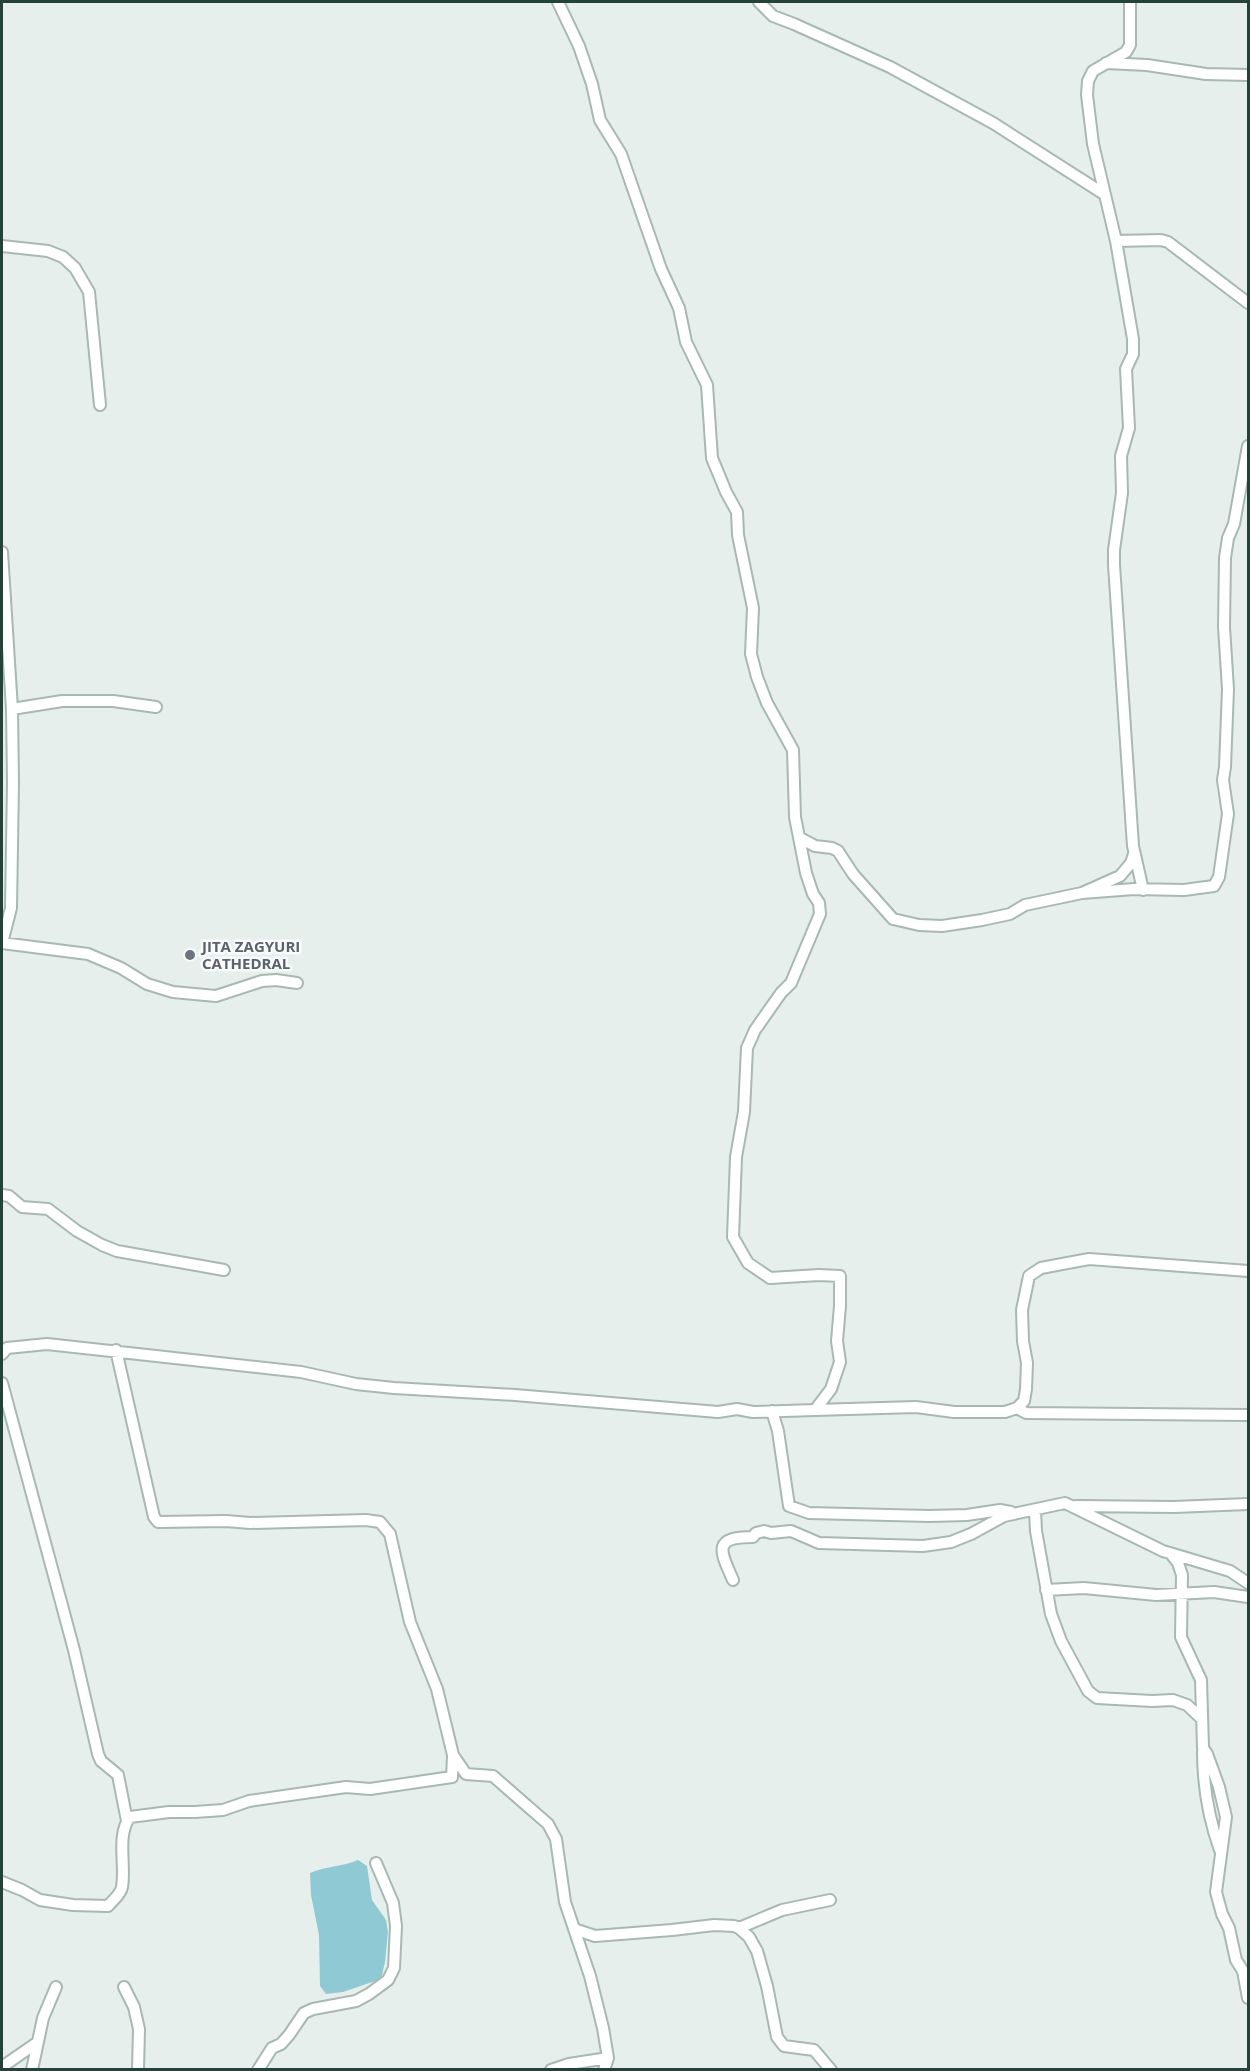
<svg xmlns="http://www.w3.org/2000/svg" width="1250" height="2071" font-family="'Open Sans',sans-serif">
  <rect width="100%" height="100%" fill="#e6efeb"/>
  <path fill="#8ec9d4" d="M358,1860L367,1866L372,1900L386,1920L388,1932L385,1962L381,1979L343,1992L326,1994L320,1986L319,1935L311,1895L310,1873C326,1866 342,1867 358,1860Z"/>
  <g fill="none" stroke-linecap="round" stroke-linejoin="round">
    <g stroke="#a8b8b2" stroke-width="14">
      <path id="minor" d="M759,2L773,16L794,24L890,67L993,123L1104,194
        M1130,2V45L1126,52L1093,71L1088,81L1087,95L1093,144L1116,241L1133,339V354L1126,369L1129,428L1121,456L1122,493L1114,550V565L1133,846L1143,890
        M1106,63L1147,65L1206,74L1248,75
        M1116,241L1161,240L1168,242L1248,303
        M2,246L48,251L63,257L75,268L89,292L100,405
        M2,552L12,709L13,783L11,908L2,943
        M12,709L62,701H113L156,707
        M800,838L815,846L832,848L838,851L853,874L893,919L919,925L942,926L982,920L1010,914L1025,905L1082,893L1120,876L1131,863L1134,854
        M1082,893L1134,889L1184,890L1214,886L1219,877L1228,814L1223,780L1225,767L1228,689L1224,627L1225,558L1228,538L1234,524L1248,446
        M2,943L88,954L121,968L147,984L173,992L216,996L262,981L276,980L297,983
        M2,1195L9,1196L22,1207L48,1209L77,1231L102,1245L117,1251L224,1270
        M116,1350L154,1517L158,1522L226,1521L250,1523L366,1520L380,1522L390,1534L410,1622L437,1689L453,1755L466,1774L493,1776L548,1824L556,1839L565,1902L590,1976L603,2028L608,2058
        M2,1354L7,1348L47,1344L301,1372L356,1384L394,1388L515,1395L718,1412L737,1409L753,1412L815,1410L831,1389L840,1362L837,1341L840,1306V1276L819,1275L770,1278L748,1263L733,1237L736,1157L744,1112L747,1048L755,1030L781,993L791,983L820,914L819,903L813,894L806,873L795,817L793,750L767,703L757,677L751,654L753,608L738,535L737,512L726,492L712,458L707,385L686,342L679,308L661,269L621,154L600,120L592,84L579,46L558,2
        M2,1383L74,1650L98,1754L101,1761L118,1775L127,1821
        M1017,1408L1026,1413L1248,1415
        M815,1410L916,1407L954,1412H1005L1017,1408L1024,1401L1026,1389L1027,1363L1023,1341L1022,1310L1029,1276L1041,1268L1089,1259L1248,1271
        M772,1411L778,1431L789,1506L809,1513L929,1516L967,1515L1000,1510L1011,1512
        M1076,1506L1174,1507L1248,1504
        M1035,1510L1036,1531L1051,1614L1061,1641L1088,1691L1097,1698L1152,1701L1173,1700L1187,1705L1202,1719
        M1171,1554L1178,1563L1182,1575L1181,1637L1201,1680L1203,1748L1207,1754L1219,1787L1226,1817L1216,1892L1222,1914L1229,1928L1236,1960L1243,1971L1248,1998
        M733,1580C720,1551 712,1537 753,1537L756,1533L764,1531L771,1533L791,1531L819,1543L923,1546L951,1542L971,1534L1004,1516L1065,1503L1163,1551L1230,1571L1248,1583
        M1046,1590L1084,1588L1156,1595L1214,1592L1248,1597
        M1203,1751C1203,1786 1208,1817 1220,1850
        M2,1882L22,1890L40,1900L73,1905L108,1906C113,1900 121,1894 122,1887C126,1866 116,1835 130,1817L169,1812H195L223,1810L249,1801L346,1787L370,1789L452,1777L453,1756
        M739,1928L782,1910L830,1900
        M574,1929L595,1936L672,1930L714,1925L734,1926L739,1928L749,1937L757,1951L767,1986L777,2037L784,2046L814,2050L831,2070
        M124,1987L134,2007L139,2029L138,2070
        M2,2067L38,2042
        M32,2070L43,2018L56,1987
        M258,2070L272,2048L281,2044L289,2035L304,2013L313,2009L356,2001L369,1994L388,1980L394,1968L396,1926L393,1903L376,1863
        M551,2070L569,2064L608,2058L604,2070"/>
    </g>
    <use href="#minor" stroke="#fff" stroke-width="10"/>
  </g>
  <circle fill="#6b7280" stroke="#f7fbf9" stroke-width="2" cx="190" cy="955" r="6"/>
  <g text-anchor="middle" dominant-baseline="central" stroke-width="5" stroke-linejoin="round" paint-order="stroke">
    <g font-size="15" font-weight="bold" fill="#5b616d" stroke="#f7fbf9" text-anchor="start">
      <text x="202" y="946">JITA ZAGYURI<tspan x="202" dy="17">CATHEDRAL</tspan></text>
    </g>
  </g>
  <rect width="1250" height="2071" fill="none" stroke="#24423a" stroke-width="6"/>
</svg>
